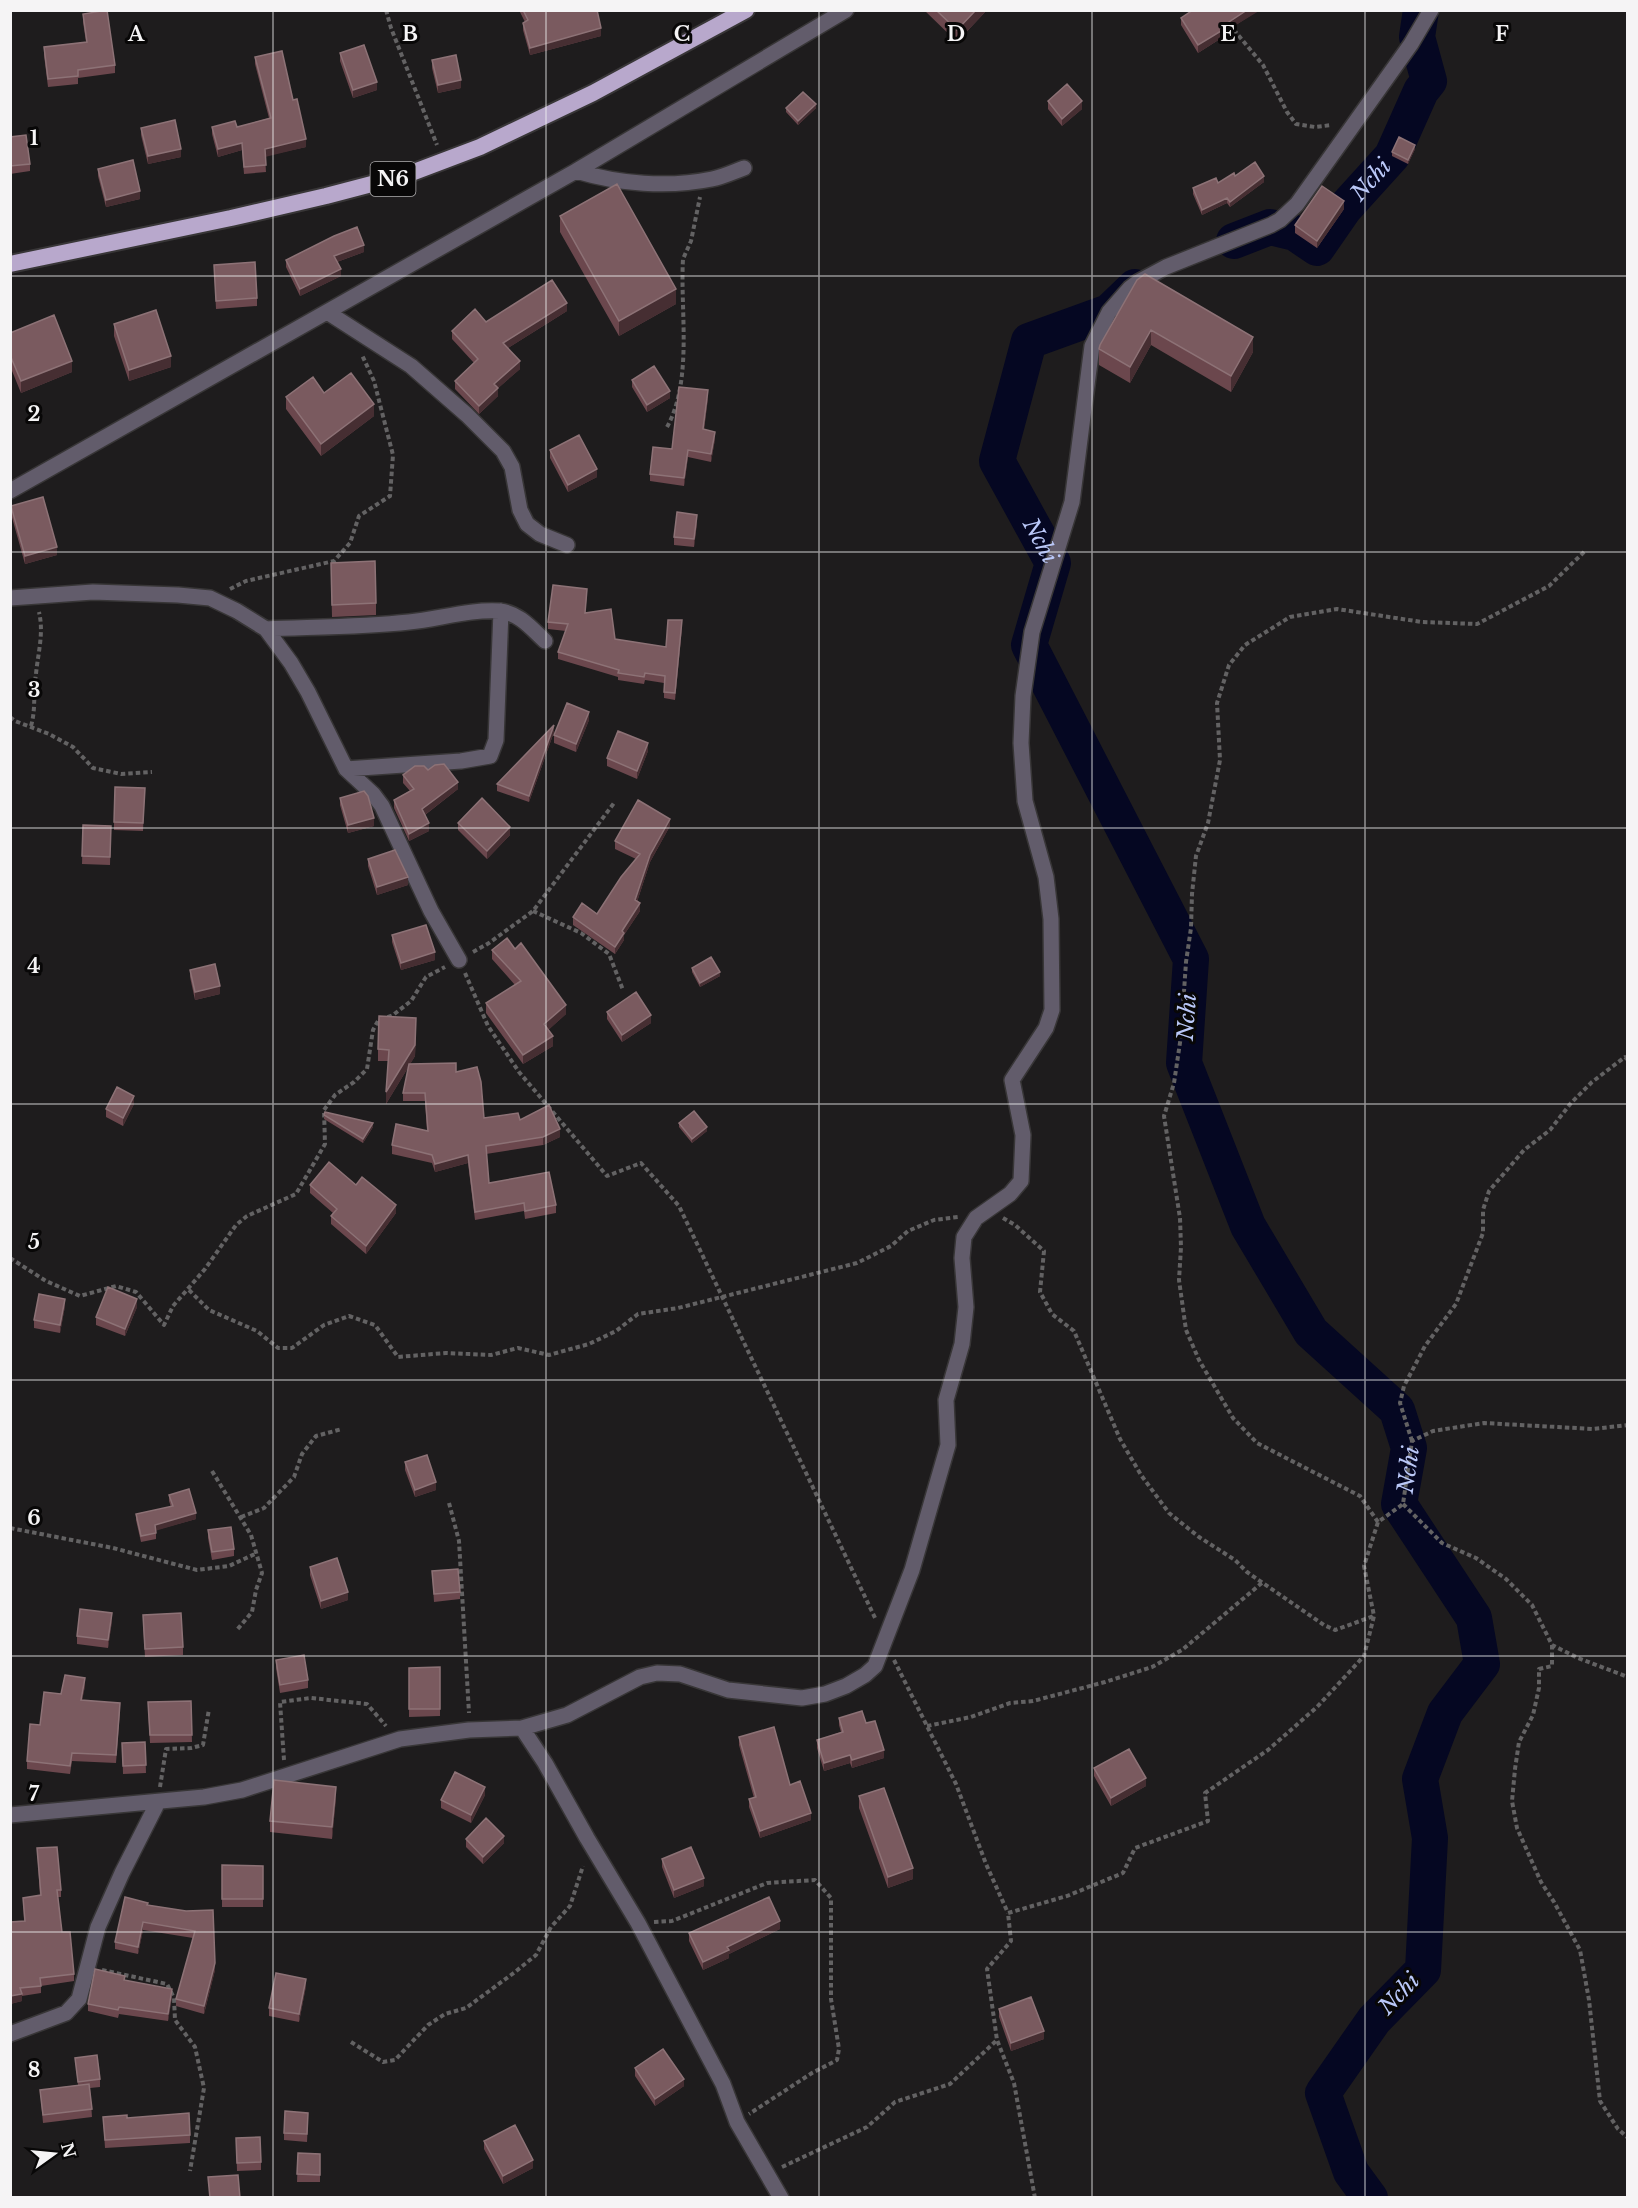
<svg xmlns="http://www.w3.org/2000/svg" width="1638" height="2208" font-family="'Libre Baskerville',serif">
  <rect width="100%" height="100%" fill="#1e1c1d"/>
  <g fill="none" stroke-linecap="round" stroke-linejoin="round">
    <g stroke="#050722" stroke-width="36">
      <path id="s1" d="M1234,241L1270,227L1295,233L1317,248L1344,209L1392,156L1421,91L1429,81L1417,37L1421,10"/>
      <path id="s2" d="M1135,287L1109,312L1029,341L997,461L1053,563L1029,645L1191,959L1184,1063L1248,1226L1311,1332L1397,1410L1409,1448L1399,1504L1474,1618L1482,1664L1445,1713L1420,1779L1430,1838L1423,1970L1374,2020L1323,2093L1351,2172L1370,2198"/>
    </g>
    <g stroke="#383637" stroke-width="18">
      <path id="minor" d="M576,171C619,184 668,188 712,179C723,177 733,172 744,168
        M327,312L411,366L467,415L503,451L512,467L520,510L527,524L540,534L567,545
        M10,491L576,171L846,10
        M10,598L93,592L178,595L210,598L237,611L266,629L291,663L308,692L346,769L373,794L382,806L431,911L459,960
        M266,629C314,627 362,627 409,622C439,619 470,609 500,611C519,613 532,629 545,641
        M346,769L461,761L490,756L496,740L501,611
        M522,1728L545,1763L587,1838L638,1923L723,2084L737,2122L781,2198
        M10,1815L204,1797L242,1790L400,1739L469,1730L522,1728L567,1715L640,1677L657,1673L680,1674L728,1690L802,1698L825,1694L846,1686L865,1675L875,1666L912,1570L948,1445L946,1400L962,1344L966,1307L962,1258L964,1237L976,1218L1010,1194L1021,1181L1023,1135L1012,1080L1046,1028L1052,1010L1051,919L1046,877L1025,801L1021,743L1023,696L1032,632L1072,502L1092,346L1109,312L1130,288L1138,282L1166,267L1271,225L1280,220L1297,204L1411,44L1431,10
        M10,2034L66,2013L79,1999L98,1927L122,1873L158,1802"/>
    </g>
    <g stroke="#383637" stroke-width="20">
      <path id="trunk" d="M10,264L231,218L326,196L406,175L480,147L593,93L746,10"/>
    </g>
    <g stroke="#636263" stroke-width="4" stroke-dasharray="4.5 3" stroke-linecap="butt">
      <path d="M386,10L391,28L437,145"/>
      <path d="M1229,24L1263,65L1287,112L1296,124L1315,127L1332,125"/>
      <path d="M667,427C693,380 680,311 683,259L691,241L700,197"/>
      <path d="M230,589L246,581L334,561L350,543L359,516L390,496L393,455L374,381L362,355"/>
      <path d="M10,717L15,721L49,734L73,747L93,768L121,774L152,772"/>
      <path d="M31,726C36,709 33,692 36,674C38,653 44,633 39,612"/>
      <path d="M533,911L581,933L609,954L623,990"/>
      <path d="M473,952L489,943L533,911L614,803"/>
      <path d="M465,973L488,1026L519,1072L607,1176L641,1163L679,1206L876,1620"/>
      <path d="M1003,1218L1015,1225L1044,1251L1040,1292L1052,1314L1074,1331L1120,1439L1141,1475L1169,1513L1199,1537L1235,1560L1247,1572L1324,1625L1335,1630L1374,1616"/>
      <path d="M10,1258L46,1281L80,1296L116,1286L136,1292L164,1325L173,1306L205,1269L236,1225L247,1216L296,1194L325,1144L324,1110L335,1095L354,1082L367,1069L373,1030L378,1021L393,1015L411,1001L426,977L445,967"/>
      <path d="M189,1290L209,1310L257,1331L278,1348H292L324,1325L349,1316L375,1325L398,1357L446,1353L491,1355L518,1348L549,1355L589,1344L616,1331L638,1314L678,1308L857,1263L891,1246L908,1231L934,1220L958,1217"/>
      <path d="M1412,1441L1400,1403L1404,1386L1425,1346L1456,1304L1483,1233V1210L1489,1191L1524,1150L1550,1130L1571,1103L1592,1082L1625,1057L1628,1060"/>
      <path d="M212,1471L251,1535L262,1573L256,1590L252,1612L236,1631"/>
      <path d="M449,1503L459,1541L469,1713"/>
      <path d="M1403,1504L1442,1543L1476,1558L1506,1579L1532,1605L1552,1645L1578,1658L1628,1677"/>
      <path d="M241,1517L264,1508L294,1477L302,1454L316,1436L342,1429"/>
      <path d="M1378,1522L1360,1496L1257,1443L1233,1418L1199,1360L1186,1330L1179,1280L1181,1247L1180,1218L1164,1116L1174,1083L1181,1036L1186,962L1191,928L1192,894L1196,856L1208,823L1220,760L1217,703L1229,665L1245,645L1290,617L1337,609L1422,622L1477,624L1549,586L1586,550"/>
      <path d="M10,1528L113,1548L197,1570L229,1566L257,1553"/>
      <path d="M1552,1645V1666L1539,1669V1688L1533,1715L1519,1742L1515,1769L1512,1801L1517,1828L1541,1882L1554,1902L1580,1950L1589,2000L1600,2101L1618,2129L1628,2138"/>
      <path d="M894,1660L956,1784L986,1864L1008,1913"/>
      <path d="M927,1726L971,1717L1010,1703L1033,1701L1105,1682L1152,1667L1182,1650L1263,1582"/>
      <path d="M284,1760L280,1702L311,1698L367,1704L386,1726"/>
      <path d="M160,1787L166,1749L191,1748L203,1745L209,1709"/>
      <path d="M654,1922L672,1921L767,1883L815,1880L831,1898V1999L839,2049L837,2060L812,2073L749,2114"/>
      <path d="M102,1970L167,1984L174,1998L175,2020L195,2047L204,2088L190,2171"/>
      <path d="M351,2042L383,2062L395,2060L428,2025L445,2014L466,2008L515,1972L536,1955L551,1927L570,1906L583,1866"/>
      <path d="M782,2167L867,2127L895,2102L950,2084L997,2040"/>
      <path id="s3" d="M1035,2198L1014,2083L997,2040L987,1969L1011,1941L1008,1913L1067,1896L1123,1873L1135,1848L1208,1821L1205,1793L1268,1750L1317,1707L1364,1656L1374,1616L1364,1566L1378,1522L1403,1504L1412,1441L1433,1431L1484,1423L1593,1429L1628,1425"/>
    </g>
    <use href="#minor" stroke="#625c6b" stroke-width="15"/>
    <use href="#trunk" stroke="#b8a8cc" stroke-width="16"/>
  </g>
  <path fill="#6b474d" d="M519,10H597L601,36L530,55L523,30V23L525,22Z
    M924,10H987L957,42Z
    M1259,10L1231,28V32L1198,53L1181,25V18Z
    M83,14L115,65V73L78,78V84L48,87L44,55V47L86,42L83,22Z
    M340,53L377,90L353,98L340,61Z
    M255,57L293,100L306,147L265,156L266,172L244,174L242,150L218,157L212,134V127H237L269,118L255,64Z
    M432,60L461,88L438,93L432,68Z
    M1048,101L1082,109L1062,126L1048,109Z
    M786,108H816L798,125L786,112Z
    M141,128L181,157L148,164L141,135Z
    M10,137L30,164V171L10,174Z
    M1415,149L1408,164L1392,156V152Z
    M98,169L140,199L106,207L98,176Z
    M1235,176L1264,182L1230,207L1227,203L1202,215L1193,194V188L1218,183Z
    M1344,209L1317,248L1295,233V225Z
    M560,216L676,304L619,336L560,232Z
    M364,252L337,262L341,276L300,296L286,267V260Z
    M214,265L257,298V306L216,309Z
    M1137,280L1253,352L1231,392L1151,345L1130,383L1099,365V349Z
    M567,311L508,348L520,369L498,388V396L479,414L455,389V381L474,363L452,339V331L486,322Z
    M114,324L171,367L129,381L114,336Z
    M10,333L72,372L21,393L10,366Z
    M632,380L670,398L647,412L632,387Z
    M324,393L374,416L321,456L286,409V397Z
    M708,398L704,430L715,439L711,462L688,457L684,486L650,481V474L672,449Z
    M550,450L597,477L568,492L550,458Z
    M11,506L57,555L25,564L11,514Z
    M697,523L694,547L674,545V537Z
    M331,575L376,603V615L332,617Z
    M587,596L585,612L615,639L666,647L682,627L675,700L664,698V683L645,680L644,684L618,680V677L558,659V652L566,631L548,629V622Z
    M589,720L576,752L554,743V735Z
    M554,732L529,802L497,791V784Z
    M648,751L637,779L607,766V758Z
    M428,770L458,789L425,815L429,831L409,841L394,808V800L410,791L403,783V775Z
    M145,788L143,831L114,830V822Z
    M340,798L374,826L348,833L340,805Z
    M458,823L510,835L487,859L458,830Z
    M83,825L111,826L110,865L82,864Z
    M670,826L650,862L637,902L640,911L624,935V940L615,954L573,925V917L597,914L636,859L615,849V841Z
    M368,859L408,885L377,895L368,866Z
    M392,935L435,960L401,970L392,942Z
    M492,950L566,1014L548,1030L553,1046L523,1064L486,1013V1003L515,985L492,959Z
    M692,968L720,976L700,987L692,972Z
    M190,970L220,994L195,1000L190,977Z
    M607,1012L651,1023L622,1042L607,1019Z
    M416,1030L415,1056L410,1064L456,1072L484,1118L520,1120L560,1137L543,1145L486,1154L489,1183L556,1205V1213L525,1219L524,1211L475,1220L468,1163L435,1172L432,1163L392,1154V1145L427,1131L425,1101H403V1093L409,1066L386,1104L388,1061H378V1049Z
    M134,1104L123,1126L106,1117V1109Z
    M324,1115L373,1127L363,1143L324,1119Z
    M679,1123L707,1131L692,1143L679,1127Z
    M310,1185H356L396,1213L366,1254L331,1224V1216L333,1213L310,1193Z
    M65,1306L60,1333L34,1328V1320Z
    M137,1307L125,1336L96,1325V1317Z
    M405,1462L436,1490L415,1497L405,1470Z
    M169,1495L196,1519L156,1530V1539L141,1542L136,1520V1514L171,1507L169,1501Z
    M208,1530L234,1549V1556L212,1560L208,1538Z
    M310,1567L348,1600L321,1609L310,1575Z
    M432,1571L460,1592V1599L434,1602Z
    M112,1621L108,1648L77,1644V1636Z
    M143,1623L183,1647V1655L145,1657Z
    M276,1660L308,1680V1688L280,1693L276,1668Z
    M440,1667V1716L409,1717V1668Z
    M85,1686L82,1700L120,1711L116,1763L72,1761L70,1774L27,1769V1761L40,1725L61,1694Z
    M191,1701L192,1742L150,1743L148,1709Z
    M839,1718L866,1723L884,1758L852,1768L850,1763L824,1771L817,1748V1740L841,1732L839,1725Z
    M739,1737L790,1785L811,1820L760,1838L749,1807V1799L754,1798L739,1745Z
    M145,1742L146,1773L123,1774L122,1743Z
    M1094,1768L1146,1786L1111,1806L1094,1776Z
    M485,1795L471,1823L441,1808V1800Z
    M859,1796L913,1879L888,1888L859,1808Z
    M336,1798L332,1839L270,1832V1821Z
    M466,1839L504,1843L483,1864L466,1847Z
    M37,1848L61,1890V1897H58L62,1932L74,1974V1981L41,1986V1993L22,1996V2001L10,2004L24,1921L23,1898L40,1896Z
    M662,1859L704,1886L674,1898L662,1867Z
    M222,1865L263,1866V1907H222Z
    M148,1905L186,1911L215,1970L204,2014L176,2006V1999L193,1938L143,1930L138,1954L115,1949V1942Z
    M780,1929L729,1954V1958L703,1970L689,1941V1933Z
    M125,1981L172,1997L168,2021L119,2014L118,2018L88,2011V2004Z
    M306,1986L299,2022L269,2016V2008Z
    M999,2009L1044,2039L1011,2051L999,2017Z
    M75,2058L100,2079V2087L90,2088L92,2117L43,2123L40,2090L78,2085Z
    M635,2068L684,2086L655,2106L635,2076Z
    M103,2117L127,2118L190,2135V2143L105,2148Z
    M308,2120L307,2142L284,2140V2133Z
    M236,2138L261,2162V2170L237,2171Z
    M484,2141L533,2168L503,2184L484,2149Z
    M298,2153L320,2154V2182H297Z"/>
  <path fill="#462e32" d="M976,10H987L957,42V30Z
    M1247,10H1259V11L1231,28V32L1198,53V45L1229,22Z
    M601,28V36L530,55V48Z
    M461,80V88L438,93V85Z
    M377,82V90L353,98V90Z
    M1082,101V109L1062,126V119Z
    M816,104V108L798,125V121Z
    M306,139V147L265,157V149Z
    M242,143V150L218,157V149Z
    M1415,145V149L1408,164V160Z
    M181,149V157L148,164V156Z
    M1264,176V182L1230,207V202Z
    M140,191V199L106,207V200Z
    M1227,198V203L1202,215V210Z
    M1344,201V209L1317,248V241Z
    M364,245V252L334,263V256Z
    M341,269V276L300,296V289Z
    M676,289V304L619,336V321Z
    M567,303V311L503,351V343Z
    M1151,330V345L1130,383V367Z
    M1253,337V352L1231,392V376Z
    M171,356V367L129,381V370Z
    M72,361V372L21,393V381Z
    M520,361V369L494,392V384Z
    M498,388V396L479,414V406Z
    M708,390V398L703,437V429Z
    M670,391V398L647,412V405Z
    M374,404V416L321,456V444Z
    M715,432V439L711,462V454Z
    M688,450V457L684,486V478Z
    M597,469V477L568,492V485Z
    M697,515V523L694,547V539Z
    M57,547V555L25,564V556Z
    M682,620V627L675,700V693Z
    M589,712V720L576,752V744Z
    M554,725V732L529,802V796Z
    M648,743V751L637,779V771Z
    M458,782V789L422,817V809Z
    M374,818V826L348,833V825Z
    M670,819V826L650,862L635,908V900L650,855Z
    M429,823V831L409,841V834Z
    M510,827V835L487,859V851Z
    M408,877V885L377,895V887Z
    M640,903V911L624,935V940L615,954V947L622,931Z
    M435,952V960L401,970V963Z
    M720,972V976L700,987V983Z
    M220,986V994L195,1000V992Z
    M566,1005V1014L544,1034V1024Z
    M651,1015V1023L622,1042V1035Z
    M416,1018L415,1056L386,1104V1092Z
    M553,1036V1046L523,1064V1055Z
    M134,1096V1104L123,1126V1118Z
    M373,1123V1127L363,1143V1139Z
    M707,1127V1131L692,1143V1139Z
    M560,1129V1137L543,1145V1137Z
    M468,1155V1163L435,1172V1164Z
    M396,1205V1213L366,1254V1246Z
    M65,1299V1306L60,1333V1325Z
    M137,1299V1307L125,1336V1329Z
    M436,1482V1490L415,1497V1490Z
    M196,1513V1519L155,1531V1525Z
    M348,1592V1600L321,1609V1601Z
    M112,1613V1621L108,1648V1640Z
    M85,1678V1686L81,1707V1700Z
    M884,1750V1758L852,1768V1760Z
    M850,1755V1763L824,1771V1763Z
    M1146,1778V1786L1111,1806V1798Z
    M336,1787V1798L332,1839V1827Z
    M485,1787V1795L471,1823V1815Z
    M811,1813V1820L760,1838V1831Z
    M504,1836V1843L483,1864V1857Z
    M913,1868V1879L888,1888V1877Z
    M704,1878V1886L674,1898V1890Z
    M780,1921V1929L729,1954V1958L703,1970V1962L727,1947Z
    M143,1922V1930L138,1954V1947Z
    M215,1963V1970L204,2014V2006Z
    M306,1979V1986L299,2022V2014Z
    M172,1989V1997L168,2021V2014Z
    M22,1994V2001L10,2004V1996Z
    M1044,2031V2039L1011,2051V2043Z
    M684,2079V2086L655,2106V2099Z
    M533,2160V2168L503,2184V2176Z"/>
  <path fill="#7a5a5f" stroke="#8d7276" stroke-width="1.5" d="M107,10L115,65L78,70V76L48,79L44,47L87,42L83,14Z
    M523,10H597L601,28L530,48L523,23L528,20Z
    M936,10H976L957,30Z
    M1193,10H1247L1229,22L1231,25L1198,45L1181,18Z
    M364,45L377,82L353,90L340,53Z
    M282,51L293,100L297,99L306,139L265,149L266,165L244,167L242,143L218,149L212,127L235,121L237,127L271,118L255,57Z
    M456,55L461,80L438,85L432,60Z
    M1067,84L1082,101L1062,119L1048,101Z
    M803,92L816,104L798,121L786,108Z
    M175,120L181,149L148,156L141,128Z
    M26,135L30,164L10,166V137Z
    M1399,137L1415,145L1408,160L1392,152Z
    M133,160L140,191L106,200L98,169Z
    M1255,162L1264,176L1230,202L1227,198L1202,210L1193,188L1216,178L1218,183L1234,173L1235,176Z
    M617,184L676,289L619,321L560,216Z
    M1322,186L1344,201L1317,241L1295,225Z
    M357,227L364,245L334,256L341,269L300,289L286,260L334,236Z
    M255,262L257,298L216,301L214,265Z
    M1145,274L1253,337L1231,376L1151,330L1130,367L1099,349L1100,345L1137,280Z
    M552,280L567,303L503,343L520,361L494,384L498,388L479,406L455,381L478,359L452,331L475,309L486,322Z
    M156,310L171,356L129,370L114,324Z
    M54,315L72,361L21,381L10,355V333Z
    M654,366L670,391L647,405L632,380Z
    M351,373L374,404L321,444L286,397L313,377L324,393Z
    M679,387L708,390L703,429L715,432L711,454L688,450L684,478L650,474L653,447L672,449Z
    M579,435L597,469L568,485L550,450Z
    M43,497L57,547L25,556L11,506Z
    M677,512L697,515L694,539L674,537Z
    M375,561L376,603L332,605L331,563Z
    M553,585L587,589L585,613L611,609L615,639L666,647L668,620H682L675,693L664,692L665,676L645,673L644,677L618,673L619,670L558,652L568,624L548,622Z
    M567,703L589,712L576,744L554,735Z
    M554,725L529,796L497,784Z
    M618,731L648,743L637,771L607,758Z
    M444,764L458,782L422,809L429,823L409,834L394,800L414,789L403,775L415,766H424L428,770L435,765Z
    M115,787L145,788L143,823L114,822Z
    M364,791L368,796L374,818L348,825L340,798Z
    M482,798L510,827L487,851L458,823Z
    M638,800L670,819L650,855L635,900L640,903L622,931L624,933L615,947L573,917L582,903L597,914L621,877L640,854L615,841Z
    M83,825L111,826L110,857L82,856Z
    M395,850L408,877L377,887L368,859Z
    M426,925L435,952L401,963L392,935Z
    M507,938L515,949L521,943L566,1005L544,1024L553,1036L523,1055L486,1003L521,981L492,950Z
    M711,957L720,972L700,983L692,968Z
    M215,964L220,986L195,992L190,970Z
    M636,992L651,1015L622,1035L607,1012Z
    M379,1016L416,1018L415,1045L386,1092L389,1050L378,1049Z
    M456,1063V1072L477,1067L481,1082L484,1118L518,1113L520,1120L549,1105L560,1129L543,1137L486,1146L489,1183L549,1172L556,1205L525,1211L524,1203L475,1212L468,1155L435,1164L432,1155L392,1145L396,1124L428,1131L425,1093H403L409,1064Z
    M117,1087L134,1096L123,1118L106,1109Z
    M694,1111L707,1127L692,1139L679,1123Z
    M325,1112L373,1123L363,1139L324,1115Z
    M329,1162L356,1185L362,1177L396,1205L366,1246L331,1216L337,1209L310,1185Z
    M108,1287L137,1299L125,1329L96,1317Z
    M39,1294L65,1299L60,1325L34,1320Z
    M427,1455L436,1482L415,1490L405,1462Z
    M189,1489L196,1513L155,1525L156,1533L141,1536L136,1514L173,1506L169,1495Z
    M231,1527L234,1549L212,1552L208,1530Z
    M337,1558L348,1592L321,1601L310,1567Z
    M458,1569L460,1592L434,1594L432,1571Z
    M80,1609L112,1613L108,1640L77,1636Z
    M181,1613L183,1647L145,1649L143,1615Z
    M304,1655L308,1680L280,1685L276,1660Z
    M440,1667V1709H409V1668Z
    M65,1675L85,1678L81,1700L120,1703L116,1755L72,1753L70,1766L27,1761L30,1724L40,1725L44,1692L61,1694Z
    M191,1701L192,1735H150L148,1702Z
    M862,1711L866,1723L875,1721L884,1750L852,1760L850,1755L824,1763L817,1740L843,1732L839,1718Z
    M774,1727L790,1785L800,1781L811,1813L760,1831L749,1799L756,1797L739,1737Z
    M145,1742L146,1765L123,1766L122,1743Z
    M1129,1749L1146,1778L1111,1798L1094,1768Z
    M455,1772L485,1787L471,1815L441,1800Z
    M274,1780L336,1787L332,1827L270,1821Z
    M884,1788L913,1868L888,1877L859,1796Z
    M486,1818L504,1836L483,1857L466,1839Z
    M57,1847L61,1890H57L62,1932H70L74,1974L40,1978L41,1986L20,1988L22,1994L10,1996V1922L25,1921L23,1898L41,1895L37,1848Z
    M691,1847L704,1878L674,1890L662,1859Z
    M222,1865L263,1866V1899H222Z
    M125,1897L148,1903L147,1905L186,1911L213,1910L215,1963L204,2006L176,1999L195,1931L143,1922L138,1947L115,1942Z
    M769,1897L780,1921L727,1947L729,1950L703,1962L689,1933Z
    M95,1969L125,1976L124,1980L172,1989L168,2014L119,2007L118,2010L88,2004Z
    M276,1973L306,1979L299,2014L269,2008Z
    M1031,1997L1044,2031L1011,2043L999,2009Z
    M663,2049L684,2079L655,2099L635,2068Z
    M97,2055L100,2079L78,2082L75,2058Z
    M89,2084L92,2109L43,2115L40,2090Z
    M285,2111L308,2113L307,2134L284,2133Z
    M189,2113L190,2135L105,2140L103,2117L127,2115V2118Z
    M515,2125L533,2160L503,2176L484,2141Z
    M260,2137L261,2162L237,2163L236,2138Z
    M298,2153L320,2154V2175L297,2174Z
    M238,2175L240,2198H210L208,2177Z"/>
  <path fill="none" stroke="#f5f4f5" stroke-width="1.5" stroke-opacity="0.55" d="M273,10V2198M546,10V2198M819,10V2198M1092,10V2198M1365,10V2198M10,276H1628M10,552H1628M10,828H1628M10,1104H1628M10,1380H1628M10,1656H1628M10,1932H1628"/>
  <g text-anchor="middle" dominant-baseline="central" stroke-width="6" stroke-linejoin="round" paint-order="stroke">
    <rect fill="#080707" stroke="#aeadae" stroke-width="1.5" x="370.5" y="162" width="45" height="34" rx="4.5"/>
    <g font-size="20" font-weight="bold" fill="#f5f4f5">
      <text x="393" y="179">N6</text>
    </g>
    <g font-size="22" font-style="italic" fill="#bac8f8" stroke="#080707">
      <text stroke="none"><textPath href="#s1" startOffset="178">Nchi</textPath></text>
      <text stroke="none"><textPath href="#s2" startOffset="336">Nchi</textPath></text>
      <text transform="translate(1187 1017) rotate(-86)">Nchi</text>
      <text stroke="none"><textPath href="#s3" startOffset="970">Nchi</textPath></text>
      <text transform="translate(1399 1994) rotate(-46)">Nchi</text>
    </g>
  </g>
  <g font-size="20" text-anchor="middle" font-weight="bold" fill="#f5f4f5" stroke="#080707" stroke-width="6" stroke-linejoin="round" paint-order="stroke">
    <text x="136" y="41">A</text>
    <text x="410" y="41">B</text>
    <text x="682" y="41">C</text>
    <text x="956" y="41">D</text>
    <text x="1228" y="41">E</text>
    <text x="1502" y="41">F</text>
    <text x="34" y="145">1</text>
    <text x="34" y="421">2</text>
    <text x="34" y="697">3</text>
    <text x="34" y="973">4</text>
    <text x="34" y="1249">5</text>
    <text x="34" y="1525">6</text>
    <text x="34" y="1801">7</text>
    <text x="34" y="2077">8</text>
  </g>
  <rect width="1638" height="2208" fill="none" stroke="#f5f4f5" stroke-width="24"/>
  <g transform="translate(54 2154) rotate(75)" stroke="#080707" stroke-width="4.5" paint-order="stroke">
  <path d="M0-4.5L10 22L0 15L-10 22Z" fill="#f5f4f5"/>
  <text y="-9" font-size="16" font-weight="bold" text-anchor="middle" fill="#f5f4f5">N</text>
  </g>
</svg>
